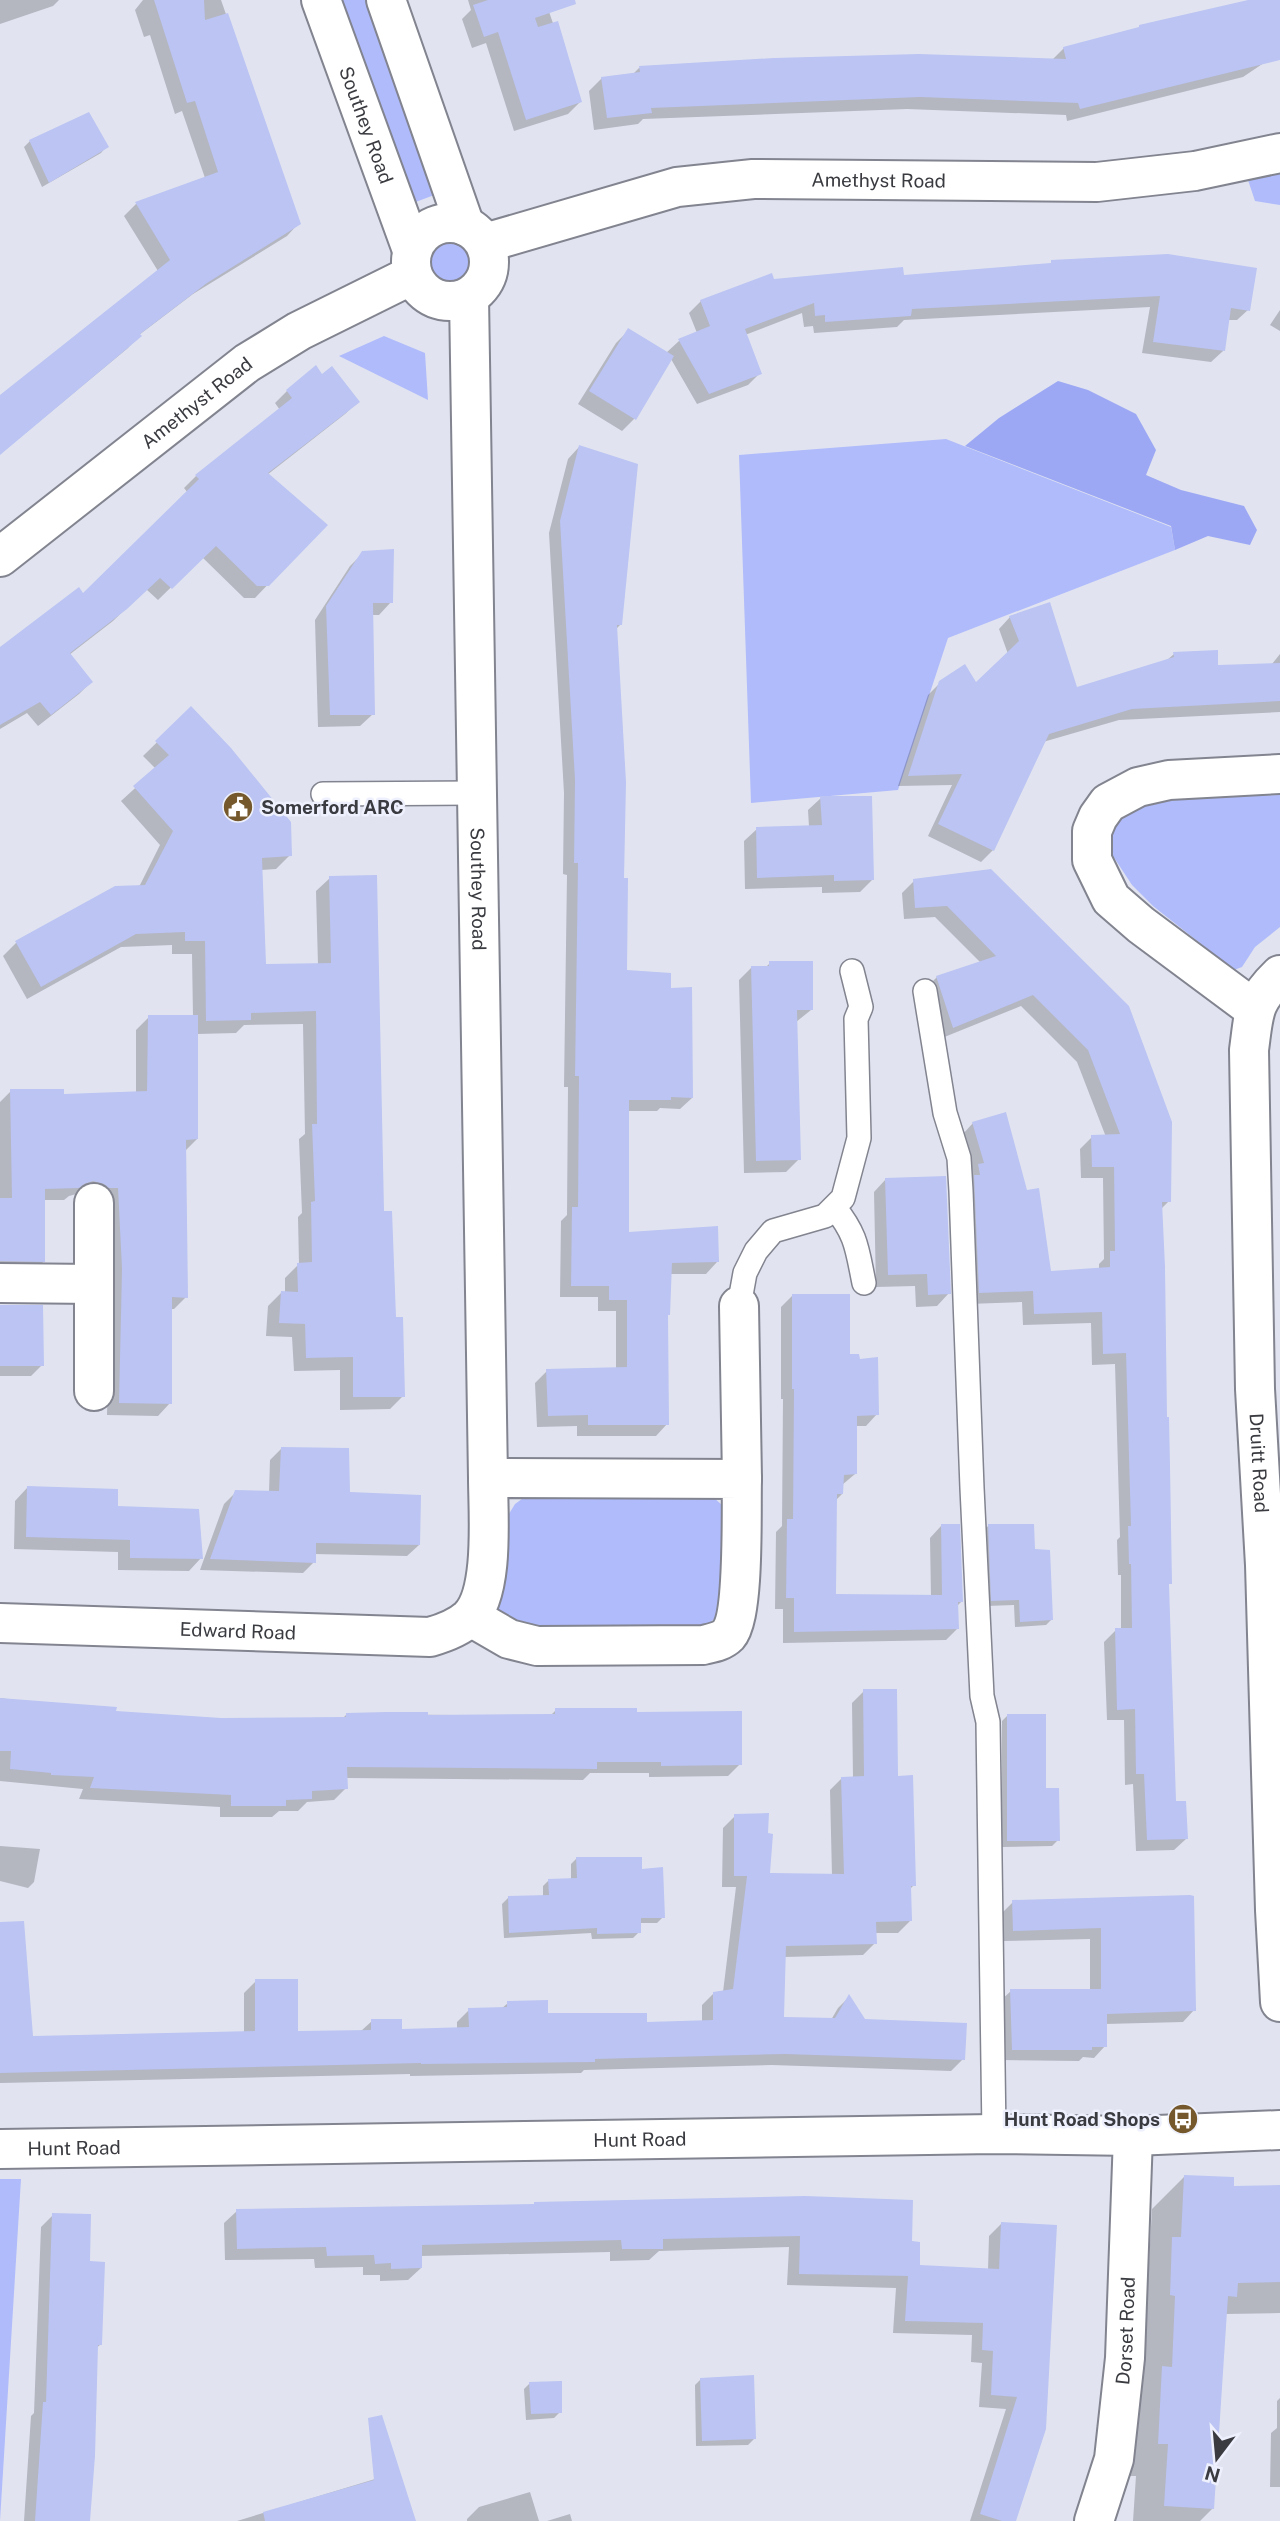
<svg xmlns="http://www.w3.org/2000/svg" width="1280" height="2521" font-family="'Public Sans',sans-serif">
  <rect width="100%" height="100%" fill="#e1e4f0"/>
  <path fill="#b0bbfb" d="M340,0H368L437,194L413,203Z
    M1280,169V205L1255,201L1247,177Z
    M428 263a22 22 0 1 1 44 0a22 22 0 1 1-44 0Z
    M384,336L425,353L428,400L339,356Z
    M946,439L1171,527L1175,550L948,638L898,790L751,803L739,455Z
    M1280,795V927L1255,947L1242,967L1234,970L1153,906L1132,885L1109,850L1115,820L1146,803L1219,796Z
    M526,1496L713,1497L722,1505L723,1512L724,1610L705,1627L542,1631L502,1619L497,1610V1601L504,1522L515,1504Z
    M0,2179H21L0,2521Z"/>
  <path fill="#9ca8f4" d="M1058,381L1088,390L1136,414L1156,450L1146,475L1181,490L1244,506L1257,530L1250,545L1208,536L1175,550L1171,526L965,446L999,418Z"/>
  <path fill="#0003" d="M0,0H59L53,6L0,24Z
    M143,0H221L299,223L287,236L193,294L139,335L128,348L0,454V398L158,271L124,216L136,204L205,178L182,111L175,114L150,35L144,37L135,10Z
    M468,0H545L580,102L568,114L514,131L486,43L472,48L462,19L471,10Z
    M1254,0H1280V52L1243,77L1067,121L1066,115L907,109L643,119L638,124L594,130L589,91L602,78L633,74L639,68L1051,61L1064,48Z
    M30,141L106,147L101,153L42,187L24,147Z
    M1050,265L1249,309L1237,320H1228L1223,351L1211,362L1142,353L1150,307L904,320L897,327L814,333L813,326L804,327L802,313L745,335L760,373L748,385L697,404L671,359L634,419L622,431L578,404L616,343L628,331L666,353L679,341L697,333L689,313L701,301L773,281L902,277Z
    M1280,310V331L1270,325Z
    M322,377L358,402L345,414L267,475L319,531L255,598H244L202,557L158,600L146,589L113,621L69,655L91,682L79,694L38,726L27,713L0,729V650L83,596L188,493L184,488L196,476L280,410L275,403L287,391Z
    M579,447L621,624L616,629L625,972L669,989L692,1098L680,1109L660,1108L657,1111H628L627,1234L717,1262L706,1274H670L666,1316L667,1424L656,1436H577V1426L537,1427L535,1383L547,1371L616,1369V1311H598V1297H560L561,1221L567,1215L568,1087H564L567,875L563,874L564,793L549,533L568,459Z
    M363,553L391,602L379,615H372L373,714L360,726L318,727L315,620L350,566Z
    M1010,617L1076,689L1166,661L1174,654L1217,666L1272,664L1280,654V712L1119,720L1043,742L993,850L981,862L928,836L952,785L898,786L928,695L940,683L976,684L1008,654L999,629Z
    M191,709L290,855L276,869L261,870L264,966L318,965L316,891L330,878L383,1213L403,1396L390,1409L340,1410V1370L294,1371L292,1337L266,1336L268,1306L282,1292L285,1293V1278L299,1264L298,1217L302,1213L299,1139L305,1134L303,1024L244,1025L236,1033L197,1034V1139L185,1151L186,1297L174,1309H170V1403L158,1416L107,1415L110,1283L80,1193L69,1196L64,1200H43L44,1261L31,1274H0V1102L11,1091L62,1096L136,1093V1030L149,1017H193L192,954H172V945L121,947L27,999L3,956L16,943L139,887L160,845L121,801L156,769L143,756Z
    M821,798L872,880L860,892L822,893V887L745,889L744,841L757,829L809,827L808,810Z
    M914,881L1128,1007L1169,1201L1160,1210L1170,1583L1167,1586L1174,1803L1186,1839L1174,1850L1136,1851L1133,1784L1125,1785L1124,1720H1107L1104,1642L1116,1630H1121V1575H1118L1117,1540L1120,1537L1115,1364L1092,1365L1091,1323L1023,1325L1022,1302L968,1304L967,1177L972,1171L962,1135L973,1123L1050,1273L1099,1270V1264L1104,1259L1103,1178H1081L1080,1149L1092,1137H1106L1077,1062L1021,1006L942,1038L925,989L937,977L981,963L935,917L904,919L902,893Z
    M770,963L811,1010L796,1022L799,1159L786,1172L744,1173L739,980L751,968H765Z
    M886,1179L949,1293L937,1306L916,1307L915,1286L876,1287L874,1192Z
    M792,1296L849,1356L877,1414L866,1426H855V1474L842,1485V1494L836,1500L834,1595L931,1597L930,1538L941,1526L962,1601L957,1606V1629L946,1640L783,1643V1609H775L776,1532L782,1526L783,1399H781V1307Z
    M0,1306L42,1365L31,1376H0Z
    M282,1448L348,1494L419,1545L407,1556L314,1554V1562L303,1573L200,1570L224,1504L236,1492L269,1493L270,1460Z
    M27,1488L201,1558L189,1571L118,1570V1552L14,1549L15,1501Z
    M988,1526L1034,1551L1052,1619L1046,1625L1015,1627L1014,1605L986,1606L983,1532Z
    M864,1691L896,1778L914,1885L910,1889V1921L898,1933H875V1943L863,1955L784,1957L782,2018L831,2020L838,2008L849,1997L864,2021L963,2059L951,2071L772,2065L584,2070L581,2073L410,2076V2074L0,2083V1971L31,2038L244,2033V1993L256,1981L296,2032L361,2031L372,2021L401,2031L457,2029V2022L469,2010L501,2009L508,2003L546,2015L645,2024L702,2022V2005L714,1993L723,1992L736,1887H722L723,1828L735,1816L768,1875L832,1876L830,1790L842,1778H853L852,1703Z
    M0,1698L114,1713L221,1720L342,1719L347,1714L550,1716L556,1710L635,1713L740,1764L728,1776L649,1777V1773H590L583,1780L346,1778V1788L334,1800L307,1802L298,1811H279L272,1817H220V1807L79,1799L83,1789L0,1781Z
    M1008,1715L1058,1840L1052,1846L1002,1847V1721Z
    M0,1846L40,1849L34,1882L28,1888L0,1881Z
    M577,1858L641,1871L663,1917L657,1923H639V1932L633,1938L592,1939L591,1933L504,1938L502,1904L508,1898L543,1897V1886L549,1880H571V1864Z
    M1192,1898L1194,2010L1183,2022L1105,2024V2046L1094,2058L1083,2057L1079,2061L1001,2060L999,2002L1011,1991H1090V1939L1003,1941L1002,1913L1013,1902Z
    M1184,2177L1232,2188L1280,2186V2313L1225,2314L1213,2508L1200,2521H1133L1136,2476H1126L1140,2271L1149,2262L1152,2209Z
    M533,2206L910,2243L919,2267L988,2270L989,2236L1001,2224L1055,2227L1014,2521H970L1006,2409L979,2407L982,2363L971,2362L972,2335L893,2333L896,2288L787,2285L789,2247L659,2251L649,2260L610,2261V2252L420,2256L421,2268L408,2280L380,2281V2275H363V2267L315,2268L314,2259L225,2260L224,2223L237,2211Z
    M53,2215L88,2263L100,2345L96,2348L88,2521H24L31,2416L34,2413L41,2227Z
    M701,2379L754,2439L748,2445L696,2446L695,2385Z
    M530,2383L560,2412L554,2418L526,2420L524,2389Z
    M1280,2398V2487H1270L1271,2433L1277,2428V2401Z
    M398,2472L414,2521H237Z
    M530,2492L539,2521H467V2519L479,2507Z
    M570,2514L572,2521H547Z"/>
  <path fill="#bbc4f2" d="M154,0H204L205,20L228,13L301,224L207,283L140,334L142,336L0,455V395L170,260L135,202L218,172L195,101L187,103Z
    M488,0H575L576,4L535,18L538,27L558,21L582,102L526,120L498,32L484,37L473,5Z
    M1248,0H1280V60L1080,109L1078,103L920,97L651,108L652,113L607,118L601,77L640,72L639,66L774,58L919,54L1066,59L1063,47L1139,27V25Z
    M89,112L109,147L49,183L29,140Z
    M1168,254L1257,268L1250,311L1231,308L1225,351L1153,342L1160,296L912,309L911,316L825,322V315L815,316L814,303L745,329L762,374L709,394L678,339L710,326L700,300L772,273L774,279L903,267L904,275L1051,263V260Z
    M628,328L674,356L636,420L589,391Z
    M316,365L322,374L332,366L360,402L268,473L328,525L269,586H257L216,546L172,589L160,578L127,609L70,653L93,682L51,715L40,702L0,725V647L79,587L83,593L199,479L195,475L292,398L286,390Z
    M579,445L638,464L622,625H617L626,782L624,878H628L627,970L671,973V988L692,987L693,1098L671,1097V1100H629V1232L718,1226L719,1262L672,1263L670,1315H668L669,1425H588V1415L548,1416L546,1369L627,1367V1300H609V1286H571L572,1207H578L579,1076H575L578,863H574L575,780L560,521Z
    M394,549L393,603H373L375,715H330L326,606L362,551Z
    M1050,602L1077,687L1174,657L1173,652L1218,650V665L1280,663V701L1132,709L1049,734L994,851L938,824L962,774L908,776L939,681L965,664L976,682L1019,641L1009,616Z
    M191,706L231,748L291,822L292,856L262,858L266,964L331,963L329,876L377,875L384,1211H392L396,1317H403L405,1397H353V1357L306,1358L305,1324L279,1323L281,1291L298,1292L297,1263L312,1262L311,1202L315,1201L312,1124H317L316,1011L251,1013V1020L206,1021L205,941H185V932L136,934L41,987L15,941L115,886L145,885L173,831L133,786L169,755L155,741Z
    M820,796H872L874,880L834,881V875L757,878L756,827L822,825Z
    M991,869L1129,1006L1172,1122L1171,1202H1162L1165,1267L1167,1417H1169L1170,1466L1172,1584H1169L1176,1801H1186L1188,1839L1147,1840L1144,1774H1136L1135,1709L1117,1710L1115,1628H1132L1131,1564H1129L1128,1526H1131L1126,1353L1103,1354L1102,1312L1034,1314L1033,1291L979,1293L974,1175H980L978,1164L984,1163L972,1122L1006,1112L1027,1190L1039,1188L1051,1271L1110,1267V1251H1115L1114,1167H1092L1091,1135L1120,1134L1088,1050L1033,995L953,1028L936,976L996,956L947,906L915,908L913,879Z
    M769,961H813V1010H797L801,1160L756,1161L751,966H769Z
    M148,1015H198V1139L186,1140L188,1298L172,1297V1404L119,1403L122,1269L118,1188H109L104,1184L93,1181L84,1184L79,1188L45,1189V1262L0,1261V1198H12L10,1089H64V1094L147,1091Z
    M946,1176L951,1294L928,1295L927,1274L888,1275L885,1178Z
    M792,1294H850V1354H859L860,1359L878,1357L879,1415L857,1416V1474L844,1475L843,1494H837L836,1594L942,1595L941,1524H960L963,1602H958L959,1629L794,1632V1598H786L787,1519H793L794,1389H792Z
    M0,1305H43L44,1366H0Z
    M281,1447L349,1448L350,1492L421,1495L420,1545L316,1543V1563L210,1559L235,1490L279,1491Z
    M27,1486L118,1489V1506L199,1509L203,1559L130,1558V1540L26,1537Z
    M988,1524H1034L1035,1549L1050,1550L1053,1620L1020,1622L1019,1600L991,1601Z
    M863,1689H897L898,1776L913,1775L916,1886H911L912,1921L876,1922L877,1944L786,1946L784,2017L835,2018L849,1994L865,2019L967,2023L965,2060L785,2054L595,2059V2062L421,2064V2063L0,2073V1922L24,1921L33,2036L255,2031V1979H298V2031L371,2030V2019H402V2029L469,2027L468,2008L507,2007V2001L548,2000V2013H647V2022L713,2020V1992L733,1989L747,1876H734V1814L769,1813L768,1833L773,1834L770,1873L844,1874L841,1777L864,1776Z
    M0,1698L117,1707L116,1711L221,1718L346,1717V1713L387,1712H428V1715L555,1714V1708H637V1712L742,1711V1765L661,1766V1762H597V1769L347,1767L348,1789L312,1791V1799L286,1800V1806H231V1795L90,1788L94,1777L51,1775V1773L10,1769L11,1751H0Z
    M1007,1714H1046V1788H1059L1060,1841H1007Z
    M576,1857H642V1869L663,1867L665,1918H641V1933L597,1934V1928L509,1933L508,1896L549,1895L548,1879L577,1878Z
    M1190,1895L1194,1896L1196,2011L1107,2014V2047H1092V2050H1012L1010,1989H1101V1928L1013,1931L1012,1900Z
    M1184,2175L1234,2177V2186L1280,2185V2282L1238,2283L1237,2297L1228,2296L1214,2509L1164,2506L1168,2444H1158L1162,2366L1172,2367L1175,2296L1170,2295L1172,2237H1181Z
    M805,2196L913,2200L912,2241L920,2242V2265L999,2269L1001,2222L1057,2225L1046,2429L1016,2521H1002L980,2514L1017,2397L991,2395L993,2351L982,2350L983,2323L905,2321L908,2276L799,2274L800,2236L663,2239V2249H622L621,2240L422,2245V2268L391,2269V2263L375,2264L374,2255L327,2256L326,2247L237,2249L236,2209L534,2204V2202Z
    M52,2213L91,2214L90,2261L105,2262L102,2345H98L95,2456L90,2521H35L43,2402H46Z
    M754,2375L756,2439L702,2441L700,2378Z
    M562,2381V2413L531,2414L529,2382Z
    M382,2415L416,2521H265L263,2512L374,2480L368,2418Z"/>
  <g fill="none" stroke-linecap="round" stroke-linejoin="round">
    <g stroke="#82848f" stroke-width="26">
      <path id="service" d="M323,794L475,793
        M925,991L945,1113L959,1158L961,1191L972,1488L982,1696L988,1722L994,2134
        M834,1207C857,1235 857,1249 864,1283
        M739,1306L745,1273L756,1251L773,1231L825,1216L843,1198L859,1138L856,1019L861,1007L852,971"/>
    </g>
    <g stroke="#82848f" stroke-width="42">
      <g id="minor">
        <path id="s1" d="M321,0L412,250"/>
        <path d="M386,0L465,226"/>
        <circle cx="450" cy="262" r="39"/>
        <path id="s2" d="M485,243L677,187L753,179L1097,182L1195,171L1280,153"/>
        <path id="s3" d="M469,297L488,1478"/>
        <path id="s4" d="M0,557L247,363L299,331L412,275"/>
        <path id="s5" d="M1280,975C1252,1002 1254,1013 1249,1050L1255,1389L1265,1565L1275,1910L1280,2002"/>
        <path d="M1254,1009L1141,925L1111,899L1092,860V831L1098,817L1108,803L1138,787L1169,780L1280,774"/>
        <path d="M94,1203V1391"/>
        <path d="M0,1283L94,1284"/>
        <path d="M739,1306L742,1479"/>
        <path id="s6" d="M0,1623L430,1637C444,1633 458,1628 469,1618C495,1593 488,1513 488,1478L742,1479C741,1508 745,1616 728,1635C721,1642 711,1643 703,1645L537,1646L509,1639L471,1617"/>
        <path id="s7" d="M0,2149L994,2134L1133,2136L1280,2130"/>
        <path id="s8" d="M1094,2521L1114,2459L1125,2358L1133,2136"/>
      </g>
    </g>
    <use href="#service" stroke="#fff" stroke-width="23"/>
    <use href="#minor" stroke="#fff" stroke-width="38"/>
  </g>
  <defs>
    <g id="civic-disc" transform="scale(1.575)"><circle r="9.5" fill="#75592c" stroke="#eef1fd"/><path d="M-.6-6.5H3V-4.5H.6V-3L4-1V1h2V6H-6V1h2V-1L-.6-3ZM-1.2 2.5V6h2.4V2.5Z" fill="#fff"/></g>
    <g id="bus-disc" transform="scale(1.575)"><circle r="9.5" fill="#75592c" stroke="#eef1fd"/><path d="M-5-6H5V4H4V6H2V4H-2V6H-4V4H-5ZM-3.5-4V0h7V-4ZM-3.5 1.2v1.5H-2V1.2ZM2 1.2v1.5H3.5V1.2Z" fill="#fff"/></g>
  </defs>
  <g fill-rule="evenodd">
    <use href="#civic-disc" x="238" y="807"/>
    <use href="#bus-disc" x="1183" y="2119"/>
  </g>
  <g text-anchor="middle" dominant-baseline="central" stroke-width="5" stroke-linejoin="round" paint-order="stroke">
    <g font-size="19" fill="#3a3b40" stroke="#eef1fd">
      <text stroke="none"><textPath href="#s1" startOffset="133">Southey Road</textPath></text>
      <text stroke="none"><textPath href="#s2" startOffset="402">Amethyst Road</textPath></text>
      <text stroke="none"><textPath href="#s4" startOffset="250">Amethyst Road</textPath></text>
      <text stroke="none"><textPath href="#s3" startOffset="592">Southey Road</textPath></text>
      <text stroke="none"><textPath href="#s5" startOffset="497">Druitt Road</textPath></text>
      <text stroke="none"><textPath href="#s6" startOffset="238">Edward Road</textPath></text>
      <text stroke="none"><textPath href="#s7" startOffset="640">Hunt Road</textPath></text>
      <text stroke="none"><textPath href="#s7" startOffset="74">Hunt Road</textPath></text>
      <text stroke="none"><textPath href="#s8" startOffset="194">Dorset Road</textPath></text>
    </g>
    <g font-size="19" font-weight="bold" fill="#3a3b40" stroke="#eef1fd" text-anchor="start">
      <text x="261" y="807">Somerford ARC</text>
      <text x="1160" y="2119" text-anchor="end">Hunt Road Shops</text>
    </g>
  </g>
  <g transform="translate(1217 2458) rotate(196)" stroke="#eef1fd" stroke-width="5" paint-order="stroke">
  <path d="M0-5L12 26L0 18L-12 26Z" fill="#3a3b40"/>
  <text y="-10" font-size="19" font-weight="bold" text-anchor="middle" fill="#3a3b40">N</text>
  </g>
</svg>
